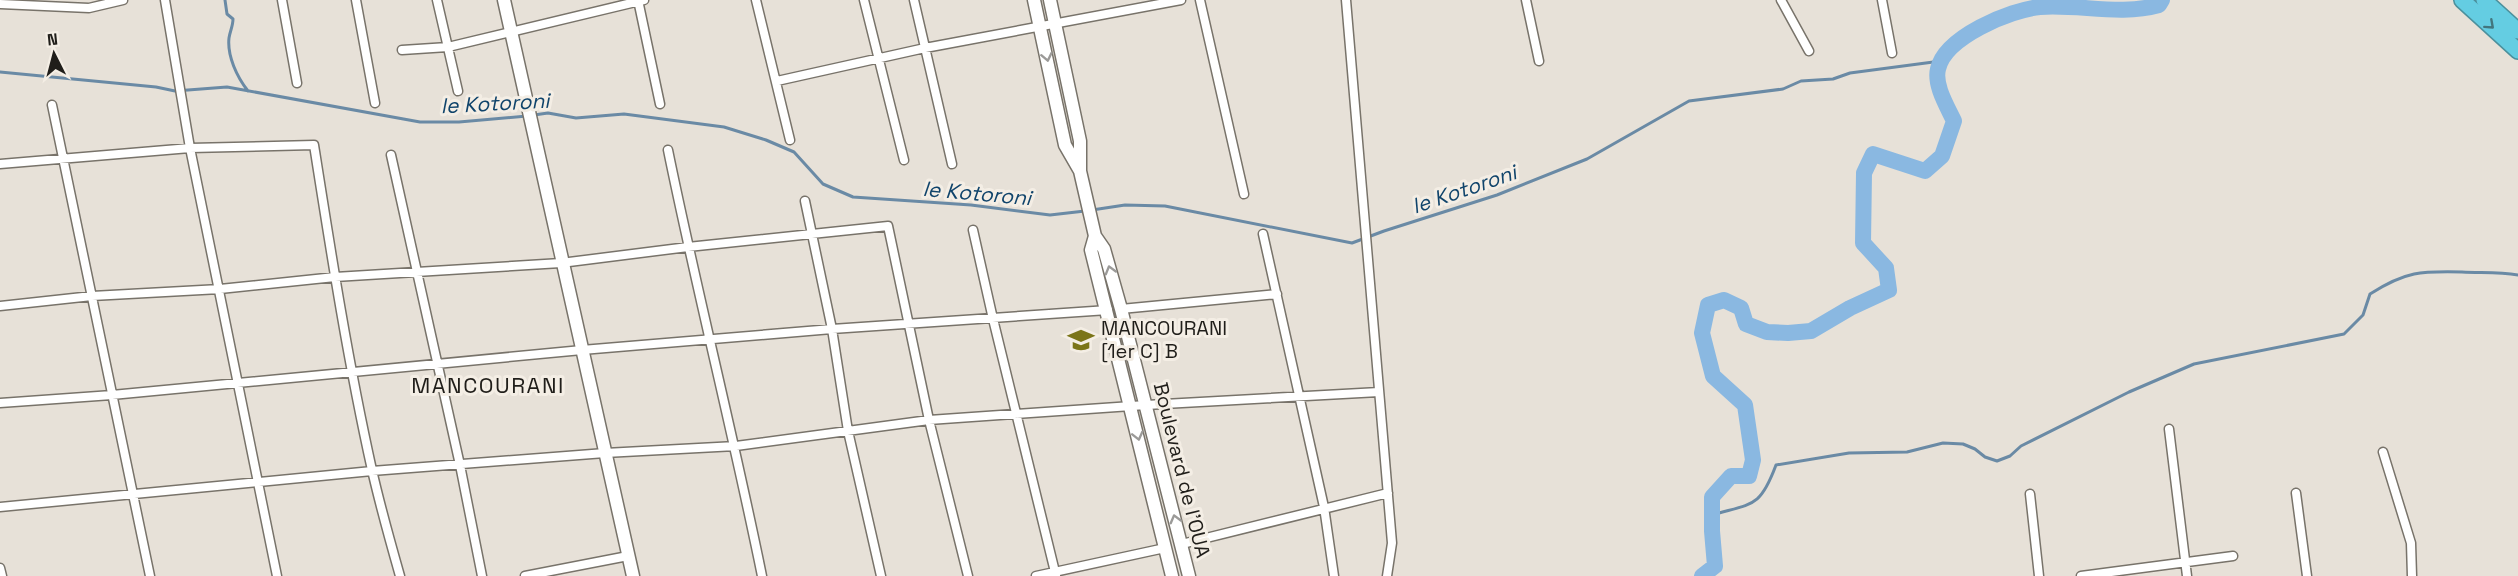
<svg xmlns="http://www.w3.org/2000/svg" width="2518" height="576" font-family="'Space Grotesk',sans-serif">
  <rect width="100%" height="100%" fill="#e7e1d8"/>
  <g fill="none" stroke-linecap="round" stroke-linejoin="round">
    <path stroke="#6a8aa5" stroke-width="3" d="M225,0L227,14L233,19C233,26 230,31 229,38C227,56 237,77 248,91
      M0,72L156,87L175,91L227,87L420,122H459L527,116
      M534,115L548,113L576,118L624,114L724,127L766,140L794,152L823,184L853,197L971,205L1050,215L1085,211
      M1092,210L1125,205L1165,206L1352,243L1384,231L1497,195L1587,159L1689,101L1783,89L1801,81L1833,79L1850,73L1941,61
      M1712,515C1753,503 1760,508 1776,465L1849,453L1907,452L1943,443L1963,444L1975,449L1985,457L1997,461L2010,456L2021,446L2129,392L2194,364L2344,334L2363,315L2370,294C2406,271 2421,271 2462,272C2482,273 2499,272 2518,275"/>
    <path stroke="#8ab8e1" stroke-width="16" d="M1702,576L1715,566L1712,531V497L1731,476H1749L1753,460L1745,405L1713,376L1702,333L1708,305L1724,300L1741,308L1746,324L1767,332L1788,333L1811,331L1850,308L1889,290L1886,268L1863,243L1864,173L1873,154L1925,171L1942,156L1954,121C1947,106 1934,85 1938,69C1945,37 2010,10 2040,7C2080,4 2120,16 2159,5L2162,0"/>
    <g stroke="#78736a" stroke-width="11">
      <path id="street" d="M165,0L190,148L277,576
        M282,0L297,83
        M356,0L375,103
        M437,0L458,91
        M638,0L660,104
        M756,0L790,140
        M864,0L904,160
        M914,0L952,164
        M1200,0L1244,194
        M1346,0L1392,543L1387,576
        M1526,0L1539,61
        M1781,0L1809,51
        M1882,0L1892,53
        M0,4L89,8L123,0
        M402,50L448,47L644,0
        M777,81L925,48L1181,0
        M52,105L150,576
        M668,150C697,292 733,433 762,576
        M391,155L460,465L482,576
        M0,164L190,148L314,145C331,253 348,362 372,470C380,505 390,541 400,576
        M805,201L832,329L848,431L881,576
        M973,230L993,319L1056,576
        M1263,234L1324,507L1334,576
        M0,306L92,296L220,289L335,277L561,263L688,247L888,226L929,420L968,576
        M1121,309L1277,294
        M0,403L112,395L582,350L832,329L1108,310
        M2169,429L2187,576
        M2383,452L2411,543L2412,576
        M2296,493L2307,576
        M2030,494L2039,576
        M0,507L372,471L605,453L736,446L929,420L1146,405L1379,392
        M1182,544L1388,493
        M0,568L2,576
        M525,576L628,556
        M1036,576L1165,548
        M2081,576L2233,556"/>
    </g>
    <g stroke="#78736a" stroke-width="15">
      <path id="secondary" d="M504,0L633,576
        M1034,0L1065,145L1080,171L1095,236L1091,250L1172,576
        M1050,0L1080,141V170
        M1095,236L1104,249L1121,309L1189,576"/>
    </g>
    <g stroke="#4c909c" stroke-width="18">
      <path id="highway" d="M2462,0L2518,51
        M2484,0L2518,31"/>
    </g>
    <use href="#street" stroke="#fff" stroke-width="8"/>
    <use href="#secondary" stroke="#fff" stroke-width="12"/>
    <use href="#highway" stroke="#64cde2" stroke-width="15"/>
  </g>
  <defs><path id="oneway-chevron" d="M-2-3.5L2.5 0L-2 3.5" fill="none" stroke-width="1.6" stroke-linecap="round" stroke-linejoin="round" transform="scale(1.5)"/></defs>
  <use stroke="#42767e" href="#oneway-chevron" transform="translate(2490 25) rotate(42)"/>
  <g stroke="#9b9a98">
    <use href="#oneway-chevron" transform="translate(1047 57) rotate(78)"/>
    <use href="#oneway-chevron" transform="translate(1110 270) rotate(-106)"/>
    <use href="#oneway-chevron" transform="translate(1138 436) rotate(76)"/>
    <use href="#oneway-chevron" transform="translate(1175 519) rotate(-105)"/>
  </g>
  <defs>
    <g id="school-bare" transform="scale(2.07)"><path d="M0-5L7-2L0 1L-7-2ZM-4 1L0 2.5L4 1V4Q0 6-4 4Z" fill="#7b7519" stroke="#f4eee5" stroke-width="2.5" paint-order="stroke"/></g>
  </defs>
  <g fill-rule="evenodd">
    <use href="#school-bare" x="1081" y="340"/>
  </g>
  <g text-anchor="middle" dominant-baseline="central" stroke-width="6" stroke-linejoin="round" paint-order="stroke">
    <g font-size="20" fill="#201e1a" stroke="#f4eee5" text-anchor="start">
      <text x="1101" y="328">MANCOURANI<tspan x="1101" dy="23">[1er C] B</tspan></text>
    </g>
    <g font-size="20" fill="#201e1a" stroke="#f4eee5">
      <text transform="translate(1182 470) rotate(76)">Boulevard de l'OUA</text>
    </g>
    <g font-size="21" font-style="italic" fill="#10446b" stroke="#f4eee5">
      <text transform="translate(495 103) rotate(-3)">le Kotoroni</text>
      <text transform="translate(1464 189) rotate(-19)">le Kotoroni</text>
      <text transform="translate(977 193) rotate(5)">le Kotoroni</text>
    </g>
    <g font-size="22" letter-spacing="1.5" fill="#201e1a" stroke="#f4eee5">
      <text x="488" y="385">MANCOURANI</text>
    </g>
  </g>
  <g transform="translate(54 54) rotate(354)" stroke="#f4eee5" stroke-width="4.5" paint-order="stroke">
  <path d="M0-4.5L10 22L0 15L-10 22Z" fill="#201e1a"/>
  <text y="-9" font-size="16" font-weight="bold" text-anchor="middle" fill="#201e1a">N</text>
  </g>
</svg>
